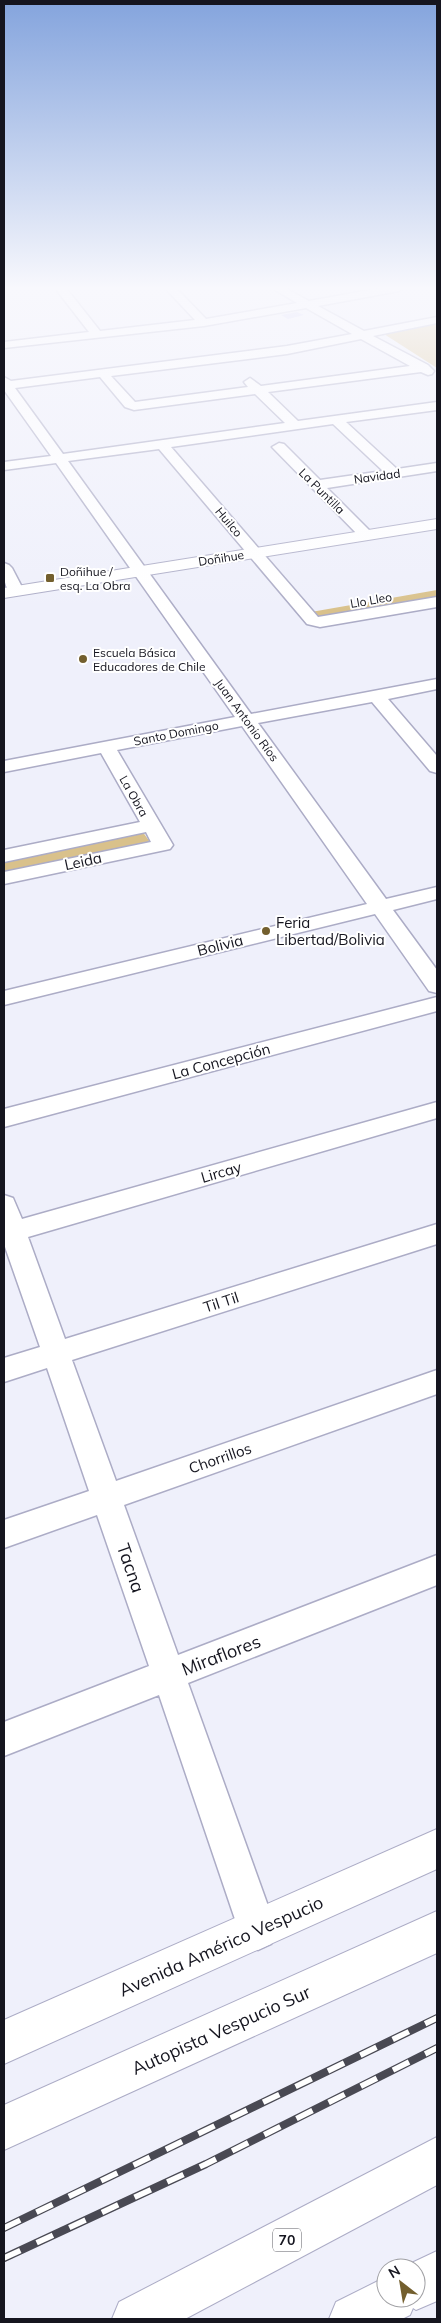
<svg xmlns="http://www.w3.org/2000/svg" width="441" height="2323" font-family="Mulish,sans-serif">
  <rect width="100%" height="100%" fill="#eff0fb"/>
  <path fill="#d9c18b" d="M437,324V368L384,334L431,325Z
    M437,590V599L318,619L311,612Z
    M142,831L150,842L4,875V860Z"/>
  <path fill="#bebff4" d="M297,312L304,315L288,319L281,315Z"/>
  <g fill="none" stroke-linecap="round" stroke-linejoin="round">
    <g stroke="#acacc6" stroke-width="3">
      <path id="minor" d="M55,288H66L100,331L195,320L165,288H176L206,319L297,303L272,288H285L309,301L381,288H404L399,291L318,306L364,331L437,317V323L373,336L428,365L434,371L432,374L428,375L421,372L268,392L298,421L437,402V410L346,422L397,469L437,463V471L327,488L371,532L373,535L371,538H361L272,447L279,443L284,444L320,480L383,471L333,424L171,447L318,617L437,597V607L320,627L307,624L159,449L68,461L251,714L437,679V689L388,699L437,756V773L430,771L372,702L258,723L386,899L437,887V899L393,910L437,970V993L429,991L375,914L4,1005V991L367,904L242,726L117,750L173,845L170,849L4,884V872L151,842L146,832L4,862V850L140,822L101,753L4,772V761L235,717L56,463L4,470V462L51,456L4,390V377L11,381L287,346L352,334L306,308L204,326L4,348V342L89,332ZM361,339L410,366L261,386L250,378L244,382L248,387L135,402L111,376L287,354ZM100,377L125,407L134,410L255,394L285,423L63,454L15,388Z
        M4,563L9,565L12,568L24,591L22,594H10C4,584 3,575 4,563Z
        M437,997V1011L4,1127V1109Z
        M437,1102V1118L28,1237L65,1339L437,1224V1244L72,1360L116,1481L437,1370V1394L124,1505L178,1655L437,1555V1585L188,1683L277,1931L271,1944L258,1950L245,1944L239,1931L159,1695L4,1756V1722L149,1666L97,1515L4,1548V1520L89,1491L47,1368L4,1382V1358L40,1347L4,1244V1195L13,1198L22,1219Z"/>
    </g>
    <g stroke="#acacc6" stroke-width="2">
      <path id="tertiary" d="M437,519V529L4,598V588Z"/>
    </g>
    <g stroke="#acacc6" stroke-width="2">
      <path id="primary" d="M437,1829V1869L4,2064V2020Z
        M437,2251V2301L416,2310L413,2308L410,2315L402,2319H329L336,2302L386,2277V2298H416V2268H401Z"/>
    </g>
    <g stroke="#acacc6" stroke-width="2">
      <path id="motorway" d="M437,1911V1953L4,2150V2105Z
        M437,2137V2185L185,2319H112L119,2302Z"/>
    </g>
    <use href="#minor" fill="#fff" fill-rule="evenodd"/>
    <use href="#tertiary" fill="#fff" fill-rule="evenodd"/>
    <use href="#primary" fill="#fff" fill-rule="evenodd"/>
    <use href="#motorway" fill="#fff" fill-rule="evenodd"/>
    <g stroke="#494953" stroke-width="8">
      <path id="rail" d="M4,2228L437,2018
        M4,2258L206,2164L437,2048"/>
    </g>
    <use href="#rail" stroke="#fff" stroke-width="5.5" stroke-dasharray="18" stroke-linecap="butt"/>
  </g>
  <linearGradient id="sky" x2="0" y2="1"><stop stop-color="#84a4dd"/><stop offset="0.47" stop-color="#f8f8fd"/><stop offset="1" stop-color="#f8f8fd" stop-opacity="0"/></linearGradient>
  <rect width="441" height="613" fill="url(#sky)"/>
  <g fill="#735f2e" stroke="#fff" stroke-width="2">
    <rect x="45" y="573" width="10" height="10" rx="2.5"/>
    <circle cx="83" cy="659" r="5"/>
    <circle cx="266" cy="931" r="5"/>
  </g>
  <g text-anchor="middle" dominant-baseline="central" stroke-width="4" stroke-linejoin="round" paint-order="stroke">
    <g font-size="12" fill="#15151f" stroke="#fff">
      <text transform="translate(377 476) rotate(-8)">Navidad</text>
      <text transform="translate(322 491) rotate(45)">La Puntilla</text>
      <text transform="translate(229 522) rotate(50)">Huilco</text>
      <text transform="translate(221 558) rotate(-9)">Doñihue</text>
      <text transform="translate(371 600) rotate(-10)">Llo Lleo</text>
      <text transform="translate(247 720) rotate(54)">Juan Antonio Ríos</text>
      <text transform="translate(176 733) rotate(-11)">Santo Domingo</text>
      <text transform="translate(134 796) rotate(60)">La Obra</text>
    </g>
    <g font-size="12" fill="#15151f" stroke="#fff" text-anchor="start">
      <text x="60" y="571">Doñihue /<tspan x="60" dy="14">esq. La Obra</tspan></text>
      <text x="93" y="652">Escuela Básica<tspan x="93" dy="14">Educadores de Chile</tspan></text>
    </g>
    <rect fill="#fff" stroke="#5b5b62" stroke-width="1" x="273" y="2228.5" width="28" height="23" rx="4"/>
    <g font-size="14" font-weight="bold" fill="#15151f">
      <text x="287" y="2240">70</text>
    </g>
    <g font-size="15" fill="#15151f" stroke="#fff">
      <text transform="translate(83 861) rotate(-12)">Leida</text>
      <text transform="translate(220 945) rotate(-14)">Bolivia</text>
      <text transform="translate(221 1061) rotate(-15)">La Concepción</text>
      <text transform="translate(221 1172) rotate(-16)">Lircay</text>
      <text transform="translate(221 1302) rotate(-18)">Til Til</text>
      <text transform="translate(220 1458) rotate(-19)">Chorrillos</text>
    </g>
    <g font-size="15" fill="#15151f" stroke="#fff" text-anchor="start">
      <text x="276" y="922">Feria<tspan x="276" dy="17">Libertad/Bolivia</tspan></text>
    </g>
    <g font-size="18" fill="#15151f" stroke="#fff">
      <text transform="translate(131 1568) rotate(71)">Tacna</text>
      <text transform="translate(221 1655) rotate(-21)">Miraflores</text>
      <text transform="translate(221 1946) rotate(-24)">Avenida Américo Vespucio</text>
      <text transform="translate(221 2030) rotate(-24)">Autopista Vespucio Sur</text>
    </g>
  </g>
  <rect width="441" height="2323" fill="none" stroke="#15151f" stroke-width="10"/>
  <g transform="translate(401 2283) rotate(329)"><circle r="24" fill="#ffffff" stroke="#a1a1a5"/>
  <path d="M0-4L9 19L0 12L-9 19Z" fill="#735f2e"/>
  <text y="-8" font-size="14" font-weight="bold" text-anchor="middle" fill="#15151f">N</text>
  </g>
</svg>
